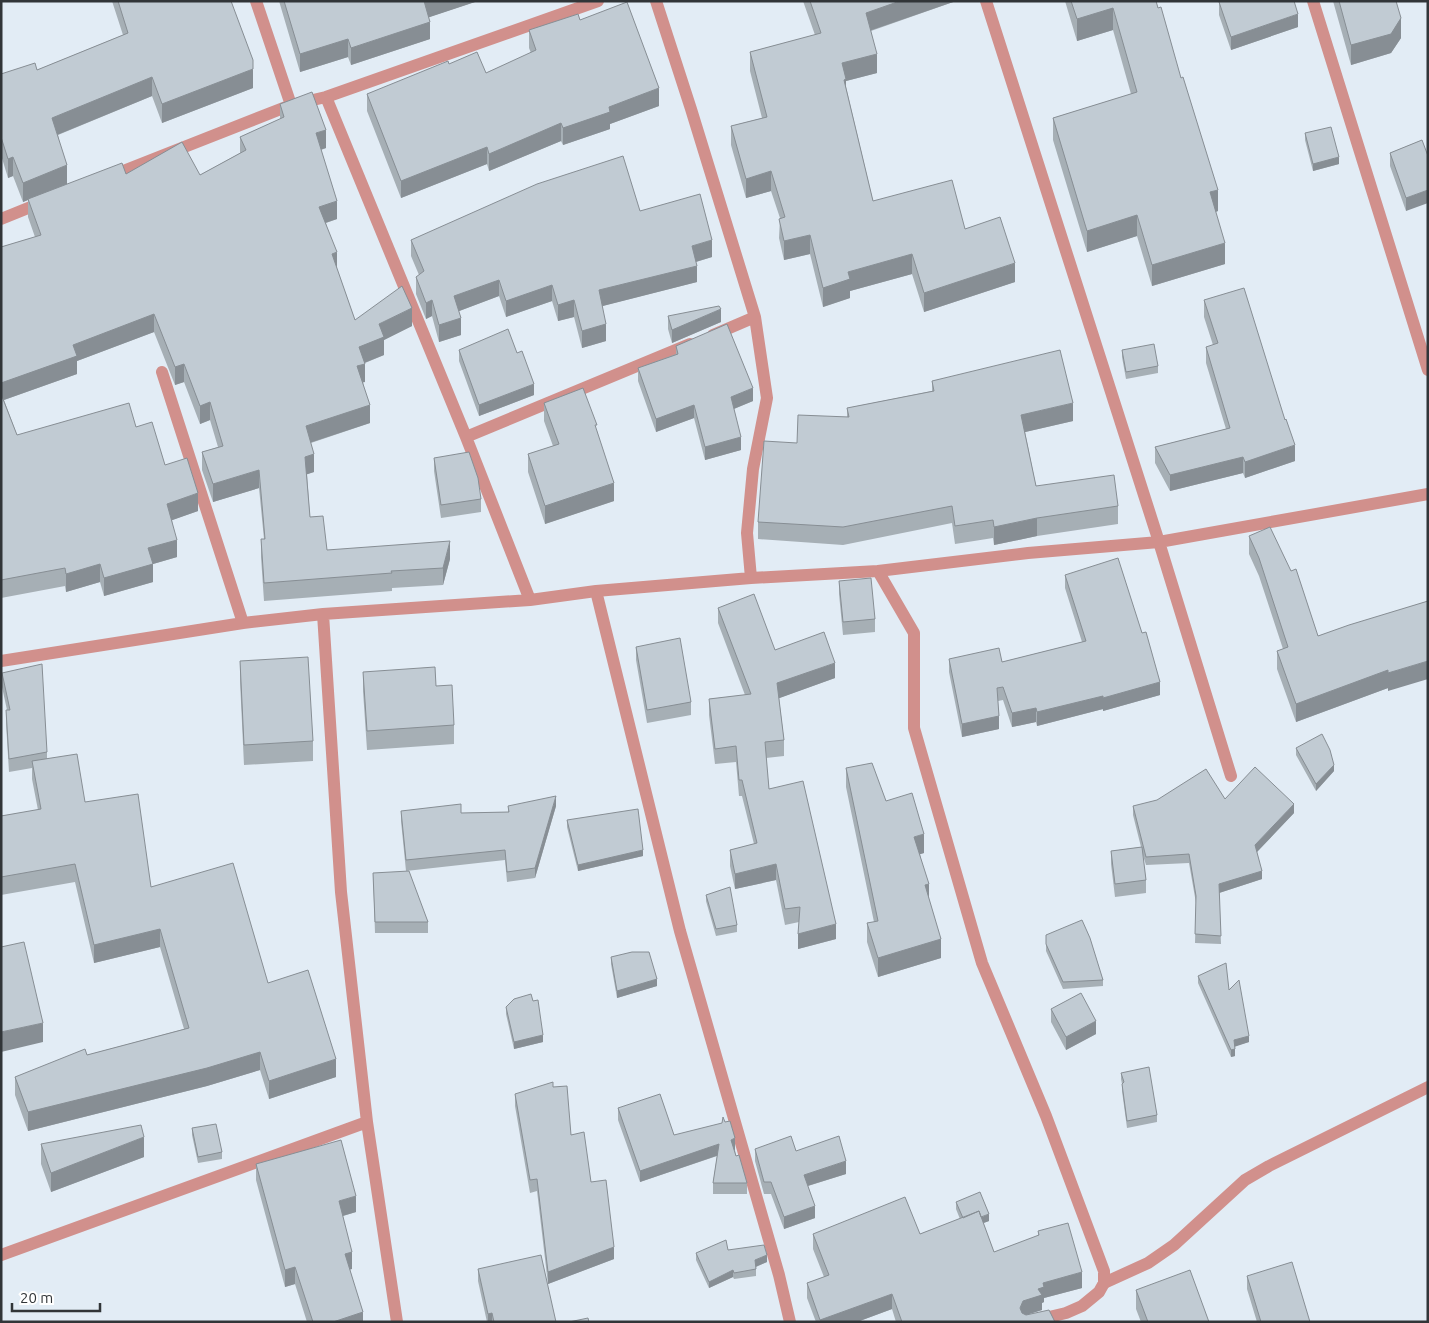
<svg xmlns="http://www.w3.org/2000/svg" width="1429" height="1323" font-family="Ubuntu,sans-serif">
  <rect width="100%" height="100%" fill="#e2ecf5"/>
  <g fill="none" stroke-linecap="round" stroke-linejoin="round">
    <path stroke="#d1908c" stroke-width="12" d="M1104,1283L1148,1263L1174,1245L1245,1180L1269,1166L1428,1087"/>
    <path stroke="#d1908c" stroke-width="12" d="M256,1L291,105
      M656,1L691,109L755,317L767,398L753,469L747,533L751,578
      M986,1L1159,542L1231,776
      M1313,1L1428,370
      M326,97L466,437L530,600
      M108,177L291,105L326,97L598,1
      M1,219L43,202
      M713,335L755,317
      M162,372L243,623
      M466,437L690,344
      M878,571L1028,553L1159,542L1428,494
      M596,591L680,931L779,1275L790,1322
      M323,614L530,600L596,591L751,578L878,571L914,633V728L982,963L1046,1116L1104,1271V1283L1099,1292L1082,1306L1066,1313L1028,1322
      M1,661L243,623L323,614L341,892L367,1122L397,1322
      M1,1255L367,1122"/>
  </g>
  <path fill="#a6afb5" d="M112,1H231L253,88L162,123L152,96L58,135L67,184L126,174L200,175L240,153V137L280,119V104L326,148L321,150L337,219L326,223L337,269L355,320L412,326L384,340V355L365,363V382H363L370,423L311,443L314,472L307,474L310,517L327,550L450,559L443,585L392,588V591L264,601L261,557V539H264L259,488L213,502L202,470V452L218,447L210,420L200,424L184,382L175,385L154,332L77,361V374L4,400L17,435L136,427L198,511L172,520L177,557L153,564V582L104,596L100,582L66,592L65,586L1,598V247L35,237L28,217V200L23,202L13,176L8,178L1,155V74L37,70L123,35Z
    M279,1H478L429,17L430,39L351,65L348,57L300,72Z
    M803,1H956L871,31L877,73L846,81V87L873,201L965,229L1015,282L924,312L912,274L850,291V298L823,307L810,254L784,260L779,238L780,218L771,191L746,198L731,145V126L762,118L750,71V52L815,35Z
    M1065,1H1156L1218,211L1215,212L1225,264L1152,286L1137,236L1087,252L1053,140V118L1131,94L1113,30L1077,41Z
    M1333,1H1396L1401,38L1391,53L1351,65Z
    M1219,2L1298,27L1231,50L1219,15Z
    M580,20L659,106L610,124V129L563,145L561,141L489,171L487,164L401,198L367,111V94L449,64L486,73L531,53L529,48V30Z
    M1305,133L1339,164L1313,171L1305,140Z
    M1422,140L1406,211L1390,166V153Z
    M640,211L712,257L696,262L697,282L602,306L606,341L582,348L574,317L558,321L552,301L506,317L499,296L459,311L461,335L439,342L432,316L426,319L416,294V277L419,275L411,256V240Z
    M1204,300L1295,461L1245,478L1243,473L1170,491L1155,463V447L1226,429L1206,363V347L1213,345L1204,317Z
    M668,316L721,322L672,343L668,329Z
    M676,346L753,401L734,409L741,450L705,460L694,418L656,432L638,381V368L676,354Z
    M459,350L534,395L479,416L459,361Z
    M1122,350L1158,366V373L1126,379L1122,357Z
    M932,381L1073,421L1025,432L1036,486L1118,506V524L1037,536L994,545L993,538L955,544L952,523L843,545L758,539V522L797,443L847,417V408L932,391Z
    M544,403L597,431L614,501L545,524L528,472V454L553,446L544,421Z
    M434,458L481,499V512L441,518L434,471Z
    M1249,536L1318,636L1428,601L1388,691V688L1296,722L1277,669V651L1283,649L1259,576L1249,554Z
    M1065,575L1160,695L1103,711V709L1037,726L1036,722L1012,727L1003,700L998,701L999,729L962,737L949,672V659L1002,662L1082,642L1065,588Z
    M839,581L875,619V632L843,635L839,594Z
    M718,608L775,650L835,678L779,698L784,740V756L766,758L769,789L836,939L798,949L799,922L785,925L776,880L735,889L730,866V850L754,844L742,796H739L736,762L715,764L709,715V699L745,695L718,623Z
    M636,647L691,702V715L647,723L636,660Z
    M240,661L313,741V761L244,765L240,681Z
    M363,672L436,686L454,725V744L367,750L363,691Z
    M2,673L47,752V759L85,802L151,887L268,983L336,1077L269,1099L260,1070L207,1086L28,1131L15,1095V1077L87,1055L184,1029L160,947L94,963L75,882L1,895V816L38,810L32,779V768L9,772L6,723V710H7L2,687Z
    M1296,748L1334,771L1316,791L1296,755Z
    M846,768L886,801L924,853L920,854L941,958L878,977L867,942V923L874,922L846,787Z
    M1225,799L1294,813L1257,852L1262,879L1219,893L1221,944L1195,943L1196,903L1189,863L1146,865L1142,852L1146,880V893L1115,897L1111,864V851L1141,847L1133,815V806Z
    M508,806H556L535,878L507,882L505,860L406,871L401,821V811L461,813L508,812Z
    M567,820L643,856L578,871L567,827Z
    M373,873L428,922V933H375Z
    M706,895L737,925V932L716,936L706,901Z
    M1046,935L1103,980V986L1063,989L1046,951Z
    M611,957L657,986L617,998L611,964Z
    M1198,976L1229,990L1249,1042L1235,1046V1056L1231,1057L1198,983Z
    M506,1007L543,1042L514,1049L506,1014Z
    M1051,1009L1096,1034L1066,1050L1051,1022Z
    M1121,1073L1157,1115V1122L1127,1128L1122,1091V1084L1121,1079Z
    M553,1087L571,1135L591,1182L614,1259L548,1284L537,1191L530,1193L515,1106V1094Z
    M618,1108L674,1135L735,1150L736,1156L747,1183V1194H713V1183L717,1156L640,1182L618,1120Z
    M192,1128L222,1152V1159L198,1163L192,1135Z
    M41,1144L144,1157L51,1192L41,1164Z
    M755,1149L796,1151L846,1174L808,1186L815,1218L784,1229L771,1194H764L755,1161Z
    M256,1164L356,1212L343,1216L352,1269H350L363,1322H307L295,1284L285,1287L256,1180Z
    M956,1202L989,1221L983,1223L994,1252L1038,1236V1231L1082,1288L1044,1298V1302L1042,1303V1310L1029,1314L1055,1322H896L892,1309L857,1322H816L807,1298V1283L824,1277L813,1249V1234H920L960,1219L956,1209Z
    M728,1250L767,1262L756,1267V1276L734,1279L733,1277L709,1288L696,1260V1253Z
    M478,1269L556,1322H487L478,1281Z
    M1247,1276L1310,1322H1257L1247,1289Z
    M1136,1290L1209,1322H1141L1136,1309Z"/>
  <path fill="#878e94" d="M424,1H478L424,19Z
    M900,1H956L866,32V13Z
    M1113,8V30L1077,41V19Z
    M1298,14V27L1231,50V37Z
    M1401,18V38L1391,53L1351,65V45Z
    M430,22V39L351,65V48Z
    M348,39V57L300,72V54Z
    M877,54V73L846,81V98L842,63Z
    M253,69V88L162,123V104Z
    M152,77V96L52,137V118Z
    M659,88V106L610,124V129L563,145V128L609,107Z
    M561,123V141L489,171V154Z
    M326,130V148L316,151V133Z
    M487,147V164L401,198V181Z
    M13,157V176L8,178V159Z
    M1339,157V164L1313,171V164Z
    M67,165V184L23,202V183Z
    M771,171V191L746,198V179Z
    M1218,190V211L1210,214V192Z
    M1428,190V203L1406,211V198Z
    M337,201V219L319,225V207Z
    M1137,215V236L1087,252V231Z
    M810,235V254L784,260V241Z
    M712,240V257L692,263V246Z
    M1225,243V264L1152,286V265Z
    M337,252V270L332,254Z
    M912,254V274L850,291V298L823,307V288L848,272Z
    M1015,263V282L924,312V293Z
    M697,266V282L599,307V290Z
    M499,280V296L454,313V296Z
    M552,285V301L506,317V301Z
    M432,300V316L426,319V303Z
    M574,300V317L558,321V305Z
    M412,308V326L384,340V355L359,365V347L379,324Z
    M721,309V322L672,343V330Z
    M154,314V332L77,361V374L1,401V383L73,345Z
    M461,318V335L439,342V325Z
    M606,324V341L582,348V331Z
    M184,364V382L175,385V367Z
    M365,364V382L357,384V366Z
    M534,384V395L479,416V405Z
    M753,388V401L731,410V397Z
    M210,402V420L200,424V406Z
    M1073,403V421L1021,433V415Z
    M370,405V423L306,444V426Z
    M694,405V418L656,432V419Z
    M741,437V450L705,460V447Z
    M1295,445V461L1245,478V462Z
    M314,454V472L305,475V457Z
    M1243,457V473L1170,491V475Z
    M259,470V488L213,502V484Z
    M614,483V501L545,524V506Z
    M198,493V511L167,522V504Z
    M1037,518V536L994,545V527Z
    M177,540V557L153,564V582L104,596V578L148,548Z
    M450,541V559L443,585V568Z
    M100,564V582L66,592V574Z
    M1428,661V679L1388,691V673Z
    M835,663V678L777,699V683Z
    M1388,670V688L1296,722V704Z
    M1160,682V695L1103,711V698Z
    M1103,696V709L1037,726V712Z
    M1036,708V722L1012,727V713Z
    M999,716V729L962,737V724Z
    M1334,765V771L1316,791V784Z
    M556,796V806L535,878V868Z
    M1294,804V813L1255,854V845Z
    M924,834V853L914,856V837Z
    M643,850V856L578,871V865Z
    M776,864V880L735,889V874Z
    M1262,871V879L1219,893V884Z
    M929,884V903L925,885Z
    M836,924V939L798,949V934Z
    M160,929V947L94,963V945Z
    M941,939V958L878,977V958Z
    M657,979V986L617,998V991Z
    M1096,1021V1034L1066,1050V1037Z
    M43,1023V1042L1,1052V1032Z
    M543,1035V1042L514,1049V1042Z
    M1249,1036V1042L1234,1047V1040Z
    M1235,1049V1056L1231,1057V1050Z
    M260,1052V1070L207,1086L28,1131V1112Z
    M336,1059V1077L269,1099V1081Z
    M144,1137V1157L51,1192V1173Z
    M735,1138V1150L731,1151V1140Z
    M719,1144V1155L640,1182V1171Z
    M846,1161V1174L804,1187V1175Z
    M356,1196V1212L339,1217V1201Z
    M815,1206V1218L784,1229V1217Z
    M989,1214V1221L965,1230V1224Z
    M614,1247V1259L548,1284V1272Z
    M352,1252V1269L345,1271V1254Z
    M767,1255V1262L755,1267V1260Z
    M295,1267V1284L285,1287V1270Z
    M733,1270V1277L709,1288V1282Z
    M1082,1272V1288L1044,1298V1302L1042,1303V1310L1023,1316L1020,1308L1023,1301L1038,1289L1043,1283Z
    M892,1294V1309L857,1322H820V1320Z
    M363,1312V1322H333Z
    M492,1313V1322H488V1314Z"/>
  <path fill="#c1cbd3" stroke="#878e94" d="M118,1H231L253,60V69L162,104L152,77L52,118L67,165L23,183L13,157L8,159L1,137V74L35,63L37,70L128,33Z
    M284,1H424L430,22L351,48L348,39L300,54Z
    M810,1H900L866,13L877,54L842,63L846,79L844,80L873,201L952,180L965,229L1000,217L1015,263L924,293L912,254L848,272L850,279L823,288L810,235L784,241L779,219L785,217L771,171L746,179L731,126L767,117L750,52L821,33Z
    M1071,1H1156L1158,8L1161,7L1181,78L1183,77L1218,190L1210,192L1225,243L1152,265L1137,215L1087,231L1053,118L1137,92L1113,8L1077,19Z
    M1221,1H1294L1298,14L1231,37L1219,2Z
    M1339,1H1396L1401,18L1391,34L1351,45Z
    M627,2L659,88L609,107L610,112L563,128L561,123L489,154L487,147L401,181L367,94L448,61L449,64L477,52L486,73L536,50L529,30L578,14L580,20Z
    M312,92L326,130L316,133L337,201L319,207L337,252L332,254L355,320L402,286L412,308L379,324L384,337L359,347L365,364L357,366L370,405L306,426L314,454L305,457L310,517L323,516L327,550L450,541L443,568L391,571L392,573L264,583L261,539H265L259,470L213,484L202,452L223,446L210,402L200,406L184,364L175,367L154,314L73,345L77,356L1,383V247L41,235L28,199L122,163L126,174L182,142L200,175L246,150L240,137L284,117L280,104Z
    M1331,127L1339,157L1313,164L1305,133Z
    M1422,140L1428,156V190L1406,198L1390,153Z
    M623,156L640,211L700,194L712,240L692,246L697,266L599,290L606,324L582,331L574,300L558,305L552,285L506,301L499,280L454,296L461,318L439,325L432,300L426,303L416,277L424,271L411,240L537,184Z
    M1244,288L1285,420L1286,419L1295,445L1245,462L1243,457L1170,475L1155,447L1230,428L1206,347L1218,343L1204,300Z
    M719,306L721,309L672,330L668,316Z
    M727,324L753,388L731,397L741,437L705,447L694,405L656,419L638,368L678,354L676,346Z
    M508,329L517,353L522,351L534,384L479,405L459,350Z
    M1154,344L1158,366L1126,372L1122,350Z
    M1060,350L1073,403L1021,415L1036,486L1114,475L1118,506L1037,518L994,527L993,520L955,526L952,506L843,527L758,522L764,441L797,443L798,415L849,417L847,408L934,391L932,381Z
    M583,388L597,425H595L614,483L545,506L528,454L559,444L544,403Z
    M1,394L17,435L129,403L136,427L152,422L165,465L187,458L198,493L167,504L177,540L148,548L153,564L104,578L100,564L66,574L65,568L1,580Z
    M469,452L478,478L481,499L441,505L434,458Z
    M1270,527L1291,571L1296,569L1318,636L1349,625L1428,601V661L1388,673V670L1296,704L1277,651L1288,647L1259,558L1249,536Z
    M1118,558L1142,633L1146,632L1160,682L1103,698V696L1037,712L1036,708L1012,713L1003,687L997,688L999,716L962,724L949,659L999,648L1002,662L1086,641L1065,575Z
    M871,578L875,619L843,622L839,581Z
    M754,594L775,650L824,632L835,663L777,683L784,740L765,742L769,789L803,781L836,924L798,934L800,907L785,909L776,864L735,874L730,850L757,843L742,780H739L736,746L715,749L709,699L751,694L718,608Z
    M680,638L691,702L647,710L636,647Z
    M308,657L313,741L244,745L240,661Z
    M42,664L47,752L9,759L6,710H10L2,673Z
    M435,667L436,686L452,685L454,725L367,731L363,672Z
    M1322,734L1330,750L1334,765L1316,784L1296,748Z
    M77,754L85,802L138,794L151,887L233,863L268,983L308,970L336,1059L269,1081L260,1052L207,1068L28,1112L15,1077L85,1049L87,1055L189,1028L160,929L94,945L75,864L1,877V816L41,809L32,761Z
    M872,763L886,801L912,793L924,834L914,837L929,884L925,885L941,939L878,958L867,923L878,921L846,768Z
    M1255,767L1294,804L1255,845L1262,871L1219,884L1221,936L1195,934L1196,896L1189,854L1146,857L1133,806L1157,800L1206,769L1225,799Z
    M556,796L535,868L507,872L505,850L406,860L401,811L461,804V813L509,812L508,806Z
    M638,809L643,850L578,865L567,820Z
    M1142,847L1146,880L1115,884L1111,851Z
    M409,871L428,922H375L373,873Z
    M730,887L737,925L716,929L706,895Z
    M1082,920L1090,938L1103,980L1063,982L1046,944V935Z
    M24,942L43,1023L1,1032V947Z
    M632,952H649L657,979L617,991L611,957Z
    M1226,963L1229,990L1239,980L1249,1036L1234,1040L1235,1049L1231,1050L1198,976Z
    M1081,993L1096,1021L1066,1037L1051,1009Z
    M531,994L533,1001L538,1000L543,1035L514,1042L506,1007L514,999Z
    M1149,1067L1157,1115L1127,1121L1122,1084L1124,1082L1121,1073Z
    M553,1082V1087L567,1086L571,1135L584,1132L591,1182L606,1180L614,1247L548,1272L537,1179L530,1180L515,1094Z
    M660,1094L674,1135L722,1123L723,1117L725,1122L730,1121L735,1138L731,1140L736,1156L739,1155L747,1183H713L719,1144L640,1171L618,1108Z
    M216,1124L222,1152L198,1157L192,1128Z
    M141,1125L144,1137L51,1173L41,1144Z
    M791,1136L796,1151L839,1136L846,1161L804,1175L815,1206L784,1217L771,1182H764L755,1149Z
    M341,1140L356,1196L339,1201L352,1252L345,1254L363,1312L333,1322H313L295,1267L285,1270L256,1164Z
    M980,1192L989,1214L981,1217L979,1211L963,1218L956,1202Z
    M905,1197L920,1234L979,1211L994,1252L1039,1235L1038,1231L1068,1223L1082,1272L1043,1283L1044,1287L1038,1289L1042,1295L1023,1301L1020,1308L1022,1313L1026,1315L1049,1310L1055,1322H902L892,1294L820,1320L807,1283L829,1275L813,1234Z
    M726,1240L728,1250L764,1245L767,1255L755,1260L756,1269L734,1273L733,1270L709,1282L696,1253Z
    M541,1255L556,1322H494L492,1313L488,1314L478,1269Z
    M1292,1262L1310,1322H1261L1247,1276Z
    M1190,1270L1209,1322H1148L1136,1290Z
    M588,1318L589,1322H569Z"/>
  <rect width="1429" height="1323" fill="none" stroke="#313538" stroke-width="5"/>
  <path d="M12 1303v8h88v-8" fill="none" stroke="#313538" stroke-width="2.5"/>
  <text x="20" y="1303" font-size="15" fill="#313538" stroke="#ffffff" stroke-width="4" paint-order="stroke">20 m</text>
</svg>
